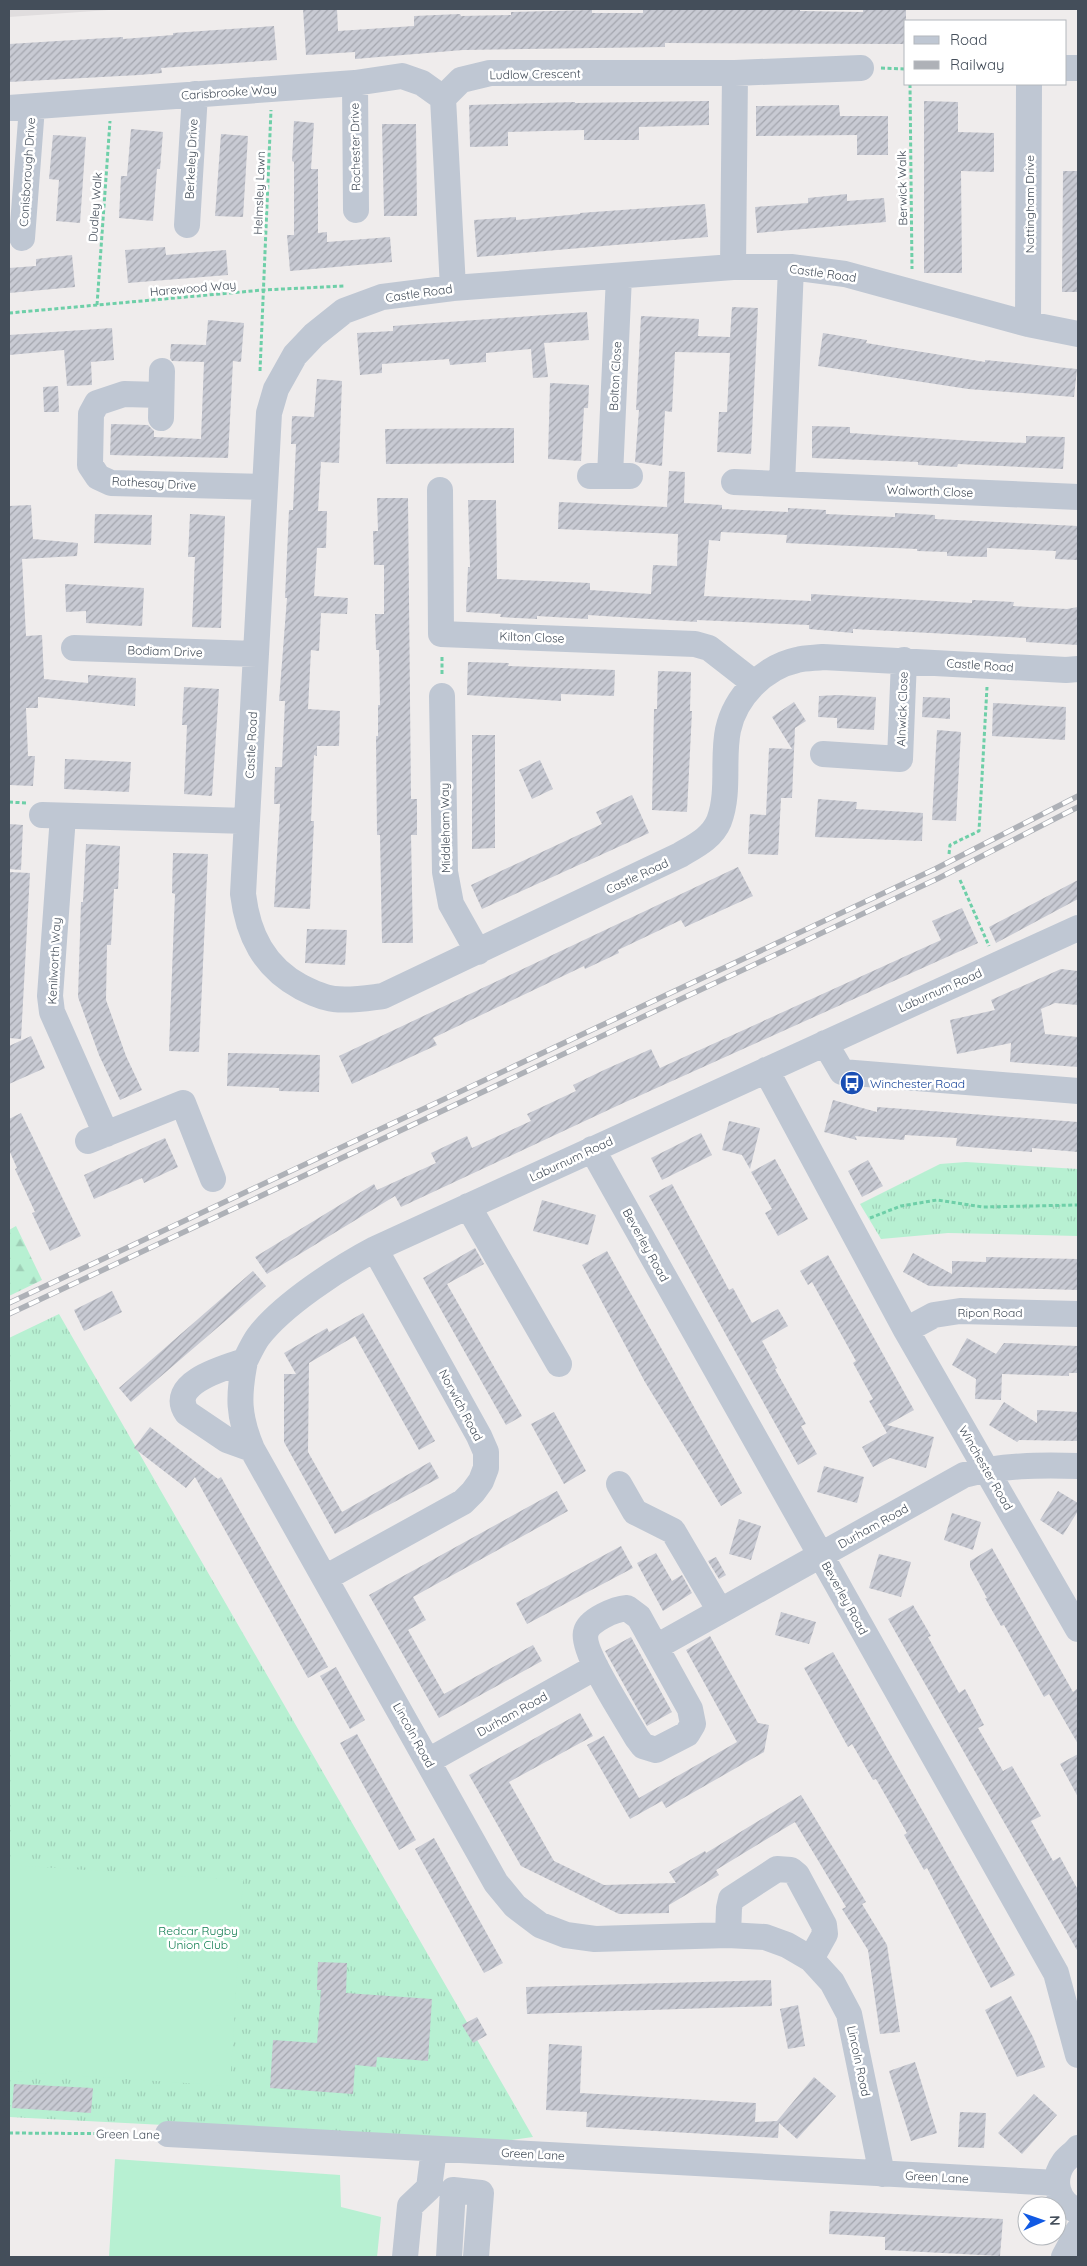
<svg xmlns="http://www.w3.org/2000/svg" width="1087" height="2266" font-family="Quicksand,sans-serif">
  <defs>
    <pattern id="grass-tufts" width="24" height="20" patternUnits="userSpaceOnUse" patternTransform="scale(1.25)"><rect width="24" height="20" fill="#b7f0d2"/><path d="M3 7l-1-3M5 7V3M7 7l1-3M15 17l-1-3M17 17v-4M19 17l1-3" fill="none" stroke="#9fcfb7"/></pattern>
    <pattern id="forest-firs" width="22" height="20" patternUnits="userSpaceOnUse" patternTransform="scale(1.25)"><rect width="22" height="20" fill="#b7f0d2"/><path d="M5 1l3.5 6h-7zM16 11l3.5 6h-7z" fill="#9fcfb7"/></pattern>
    <pattern id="building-hatch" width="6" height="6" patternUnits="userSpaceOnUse" patternTransform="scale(1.25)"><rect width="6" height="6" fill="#c8cad3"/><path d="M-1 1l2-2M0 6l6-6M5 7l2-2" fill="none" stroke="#a4a6ae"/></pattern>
  </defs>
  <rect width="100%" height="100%" fill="#efecec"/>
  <path fill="#e0ddde" d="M9,9H123L9,17Z"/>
  <path fill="url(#grass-tufts)" d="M966,1162L1078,1169V1236L948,1233L881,1239L860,1204L940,1164Z
    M59,1314L533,2137L498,2142L9,2117V1338Z"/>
  <path fill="url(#forest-firs)" d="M16,1226L42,1280L9,1296V1230Z"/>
  <path fill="#b7f0d2" d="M9,1865L243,1880L230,2086L9,2071Z
    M115,2159L340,2175L341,2207L381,2217L377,2257H109Z"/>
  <path fill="url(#building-hatch)" d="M303,9H337L338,31L414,26V16L460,14L461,16L511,15V12L592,10V13H643V9H800V11L863,12V9H906V44L665,43V47L463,50L355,59V52L306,55Z
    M274,26L277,60L161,68L162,73L139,75L9,82V44L123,37V39L173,35V33Z
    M709,101V125L639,127V140H584V130L508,132V146L470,147L469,105L575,102V103Z
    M924,101L958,102V132L994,133V172L961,171L962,273H924Z
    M839,105L840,116H888V155H857V135L756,136V106Z
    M294,121L314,123L311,169H318V233L327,232V242L390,237L392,262L290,271L287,235H294V162L292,161Z
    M382,124H416L417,216H384Z
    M131,129L163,132L160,169H157L153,221L119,218L121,176H127Z
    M221,134L248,136L243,217L215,216Z
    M53,135L86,137L80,223L56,221L59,180L49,179Z
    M1063,171H1078V292H1062Z
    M847,194V201L884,198L886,222L757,233L755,207L808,203V198Z
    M705,204L708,237L477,257L474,220L516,217V220L580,214V213Z
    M165,247L166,255L226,250L228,275L128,283L125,250Z
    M72,255L75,287L9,293V268L36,266V259Z
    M732,307L758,308L751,454L717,452L719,412H727L730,353L675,352L672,412L665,411L662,466L635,462L639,410H636L641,316L699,319L698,336L730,337Z
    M587,312L589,340L544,343L548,377L533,378L531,349L486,353V362L450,365L449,359L382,364V373L360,375L357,333L393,331V326Z
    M208,320L244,323L241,362L233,361L228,458L110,455L111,424L148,425L154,431V437L201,439L204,362L172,361L170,358L171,344L206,345Z
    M112,328L114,360L91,362L92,385L67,386L64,350L9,355V335Z
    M823,333L867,340L866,343L985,362V360L1077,369L1074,397L968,389L818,366Z
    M317,379L342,381L339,463L321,462L318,511H327L326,548H317L314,596L348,598L347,614L321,613L319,651L311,650L308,709L340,711L339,746H317V756L314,755L311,821H314L310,909L274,907L280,804H274L275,767H282L285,701H279L287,598H285L289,510H293L296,444H291L292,416L314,417Z
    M550,383L589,385L588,408H584L581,461L548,459Z
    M58,386L59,412H44L43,387Z
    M812,426L850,427V433L973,441L1026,443V436L1065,437L1063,469L958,464L957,467L918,465V462L812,458Z
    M514,428V463L386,464L385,429Z
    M669,471L685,472L684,503L722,505V509L788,512V508L826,510V514L895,517V513L935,515V519L1078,526V560L1055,559L1056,551L987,548V557L947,556V552L917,551V549L786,543L787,535L721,532L720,541L709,540L704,596L811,601V594L972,603V600L1014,602L1013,606L1067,609L1078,607V645L1026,642V638L853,629V633L809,629V625L697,620V622L588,615V619L537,616V619L500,617L501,614L466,612L468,567H470L468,500H496L497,579L590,583V590L651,594L653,565L677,566L678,534L558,529L559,502L667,507Z
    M377,498H408L411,799H417V835H411L413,943H382L380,835H377L376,736H378V705H380L379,650H376L375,614H384V565H374L373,531H378Z
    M31,505L33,539L78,543L77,556L22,559L26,636L42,635L44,679L88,683V675L136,678L135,706L38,697V708H26L28,756H35L33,786L9,785V506Z
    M95,514L152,515L151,545L94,543Z
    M190,514L225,516L221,628L192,627L195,557H188Z
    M65,584L144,588L142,626L86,623V611L66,612Z
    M468,662L509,663L508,666L615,670L614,696L561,694V701L467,695Z
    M658,671L691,672L690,711H692L687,812L652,810L654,709H657Z
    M184,687L219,689L212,796L184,794L187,725H182Z
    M838,695L876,697L874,730L837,728V718L818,717L819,696Z
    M923,697L950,698V719L922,717Z
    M794,702L806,721L795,728L792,798H781L778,855L748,854L750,814L766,815L769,748L792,749L772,717Z
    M993,703L1066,707L1065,740L992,736Z
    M937,730L961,732L956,821L932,820Z
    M472,735H495V848L472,849Z
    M65,759L131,762L129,792L64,789Z
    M540,760L553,789L532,799L519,770Z
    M632,795L649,833L482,909L471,885L602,824L596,812Z
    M818,799L857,802L856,809L923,813L922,841L815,837Z
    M9,824L23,825L21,870L9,869Z
    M86,844L120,846L118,889H114L111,945H107L106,1000L126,1056L142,1090L120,1100L99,1055L78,997L81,902H83Z
    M173,853L208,854L199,1052L169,1051L175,894L172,893Z
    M738,867L753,896L685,927L681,920L618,950L619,953L585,969L584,966L433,1038L437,1045L352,1084L339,1056Z
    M9,872L30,873L21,1039L9,1038Z
    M1078,880V899L996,943L989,927Z
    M962,908L978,943L619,1105L401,1207L395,1196L267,1274L255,1257L374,1184L377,1190L436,1163L431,1153L467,1136L472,1148L531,1121L527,1114L576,1091L573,1085L604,1070L651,1049L660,1068L941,940L932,921Z
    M307,929L347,930L345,965L305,963Z
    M1061,969L1078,971V1005L1055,1003L1041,1009L1045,1034L1078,1037V1067L1010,1062L1011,1043L957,1054L950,1020L995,1010L991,1000Z
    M31,1036L45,1068L9,1084V1046Z
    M228,1053L320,1055L319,1092L279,1091V1088L227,1086Z
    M833,1100L877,1112V1107L1078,1122V1152L1032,1148V1152L956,1146L957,1138L905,1135L904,1140L855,1136L857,1140L824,1132Z
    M21,1113L81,1236L50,1251L32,1213L35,1212L15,1169L17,1168L9,1150V1119Z
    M729,1121L760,1128L750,1169L742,1155L722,1150Z
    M701,1133L712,1155L662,1180L651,1158Z
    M165,1138L178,1167L144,1183L142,1178L94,1199L84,1175Z
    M775,1159L808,1219L778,1236L765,1213L772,1209L751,1172Z
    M868,1160L883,1186L862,1197L848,1171Z
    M672,1184L729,1290L733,1288L752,1323L778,1309L788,1326L762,1341L777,1368L775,1369L806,1424L801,1426L817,1454L798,1465L649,1196Z
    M542,1200L596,1215L588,1245L533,1231Z
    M475,1248L484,1264L447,1284L522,1416L506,1425L423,1278Z
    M607,1251L742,1493L721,1506L645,1382L582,1265Z
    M913,1253L952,1274V1261L986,1262V1257L1078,1259V1290L929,1286L903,1272Z
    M828,1255L914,1410L887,1425L934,1437L926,1468L890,1458L873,1467L862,1447L887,1433L869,1401L873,1399L853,1363L856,1361L812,1282L808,1285L800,1271Z
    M253,1271L266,1286L131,1402L119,1388Z
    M112,1291L122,1312L84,1331L74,1310Z
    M363,1313L435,1441L419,1450L355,1336L309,1363L308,1452L342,1512L430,1462L439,1478L335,1534L284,1442V1374H296L284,1353L327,1328L329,1332Z
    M967,1338L996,1354L1004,1343L1078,1346V1373H1069V1376L1002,1374L1001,1400L975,1399L976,1379L952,1365Z
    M1004,1402L1037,1423V1410L1078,1412V1441L1019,1440L1017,1442L989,1425Z
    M554,1412L586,1471L564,1484L531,1424Z
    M150,1427L218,1479L221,1477L328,1667L308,1678L195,1477L186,1488L134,1448Z
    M824,1466L864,1477L857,1503L817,1492Z
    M557,1491L568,1511L413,1597L426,1620L408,1630L444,1694L533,1645L542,1661L439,1718L369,1595Z
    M1058,1491L1078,1503V1511L1063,1535L1040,1520Z
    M952,1513L981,1522L973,1550L944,1540Z
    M739,1519L761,1526L751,1560L729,1554Z
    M621,1546L633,1568L527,1624L516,1603Z
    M992,1548L1073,1692L1078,1688V1744L1049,1694L1044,1697L1004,1625L1001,1626L985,1598H987L970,1567V1561Z
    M656,1553L672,1581L682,1575L692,1593L663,1611L637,1563Z
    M879,1554L911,1562L901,1597L869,1588Z
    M716,1557L726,1575L719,1579L708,1561Z
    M913,1605L931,1636L928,1637L959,1693L965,1689L984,1725L978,1728L1003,1771L1012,1766L1041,1816L1031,1821L1053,1861L1060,1857L1078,1890V1952L888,1619Z
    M781,1612L816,1622L809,1644L775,1635Z
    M710,1636L758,1723L769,1725L764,1752L666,1808L662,1801L630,1819L587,1745L604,1736L639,1798L737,1742L686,1650Z
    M631,1637L672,1712L647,1726L605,1651Z
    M833,1652L1015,1975L991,1988L927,1868L924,1870L904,1835L907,1833L876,1779L873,1780L852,1744L848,1747L804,1668Z
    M336,1667L365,1720L350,1729L320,1676Z
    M580,1713L593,1736L509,1782L554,1861L604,1885L676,1883L669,1872L705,1851L706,1853L801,1795L866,1902L862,1904L887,1945L900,2032L880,2034L868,1950L842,1909L846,1907L795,1822L716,1870L719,1875L669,1905V1913L619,1914L521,1866L469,1775Z
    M357,1734L416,1840L399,1850L340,1743Z
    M1078,1754V1797L1060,1764Z
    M434,1838L503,1963L484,1973L415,1849Z
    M318,1962L347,1963L346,1993L432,1999L428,2061L377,2057L376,2067L355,2065L353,2094L270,2088L273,2040L317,2043L321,1990H317Z
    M771,1980L772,2006L527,2014L526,1987Z
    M1011,1996L1033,2037L1045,2067L1017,2077L985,2010Z
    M798,2005L805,2046L788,2049L780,2009Z
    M477,2017L487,2035L473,2043L462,2025Z
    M549,2044L582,2046L580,2093L756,2103L755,2122L777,2121L814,2077L836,2096L797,2139L779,2123L778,2138L586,2127L587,2112L546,2110Z
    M915,2062L937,2133L911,2141L889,2071Z
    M14,2084L93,2088L91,2113L12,2108Z
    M1034,2094L1057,2115L1022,2154L998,2133Z
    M960,2112L986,2113L984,2148L958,2147Z
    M830,2211L1003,2219L1000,2256L885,2250V2237L829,2234Z"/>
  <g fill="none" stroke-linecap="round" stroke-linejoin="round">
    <path stroke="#6ecfa8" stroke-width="3" stroke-dasharray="4 2.5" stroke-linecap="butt" d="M881,68L906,69
      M910,84L912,269
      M97,305L110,121
      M9,313L263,290L344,286
      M260,371L271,110
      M442,657V675
      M9,802L26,803
      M949,854L950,845L979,831L987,687
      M960,880L989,946
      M870,1218L901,1206L937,1200L983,1207L1078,1205
      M9,2133L148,2134"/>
    <path stroke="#bfc7d3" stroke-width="26" d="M1066,68H1078
      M355,83L356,210
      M9,108L355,83L402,76L422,83L443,98
      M187,225L195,94
      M22,238L32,107
      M733,267L735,73
      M453,288L443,98L461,80L490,73H735L861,68
      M1028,324L1029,84
      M1078,334L1028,324L845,274L791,267H733L453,288L382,297L344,311L314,335L295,355L276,389L269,413L243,894C248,935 264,967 301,987C311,992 323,998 334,999C351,1001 367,998 383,996L680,855C695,846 712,838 719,821C730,792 722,759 728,730C735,697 764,667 797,660C805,658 815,658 823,657L1066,670L1078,669
      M161,395L124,394L97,403L91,414L90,465L98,477L111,483L265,487
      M161,418L162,371
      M590,476H630
      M610,476L619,276
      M734,482L1078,497
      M782,484L791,267
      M440,490L441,634L695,644L709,648L754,683
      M74,648L256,654
      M442,696L445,872L451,904L478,952
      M823,754L900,759L904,660
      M42,815L247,821
      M63,816L50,996L52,1012L106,1134
      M825,1043L842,1072L1078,1091
      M766,1070L906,1330L1078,1629
      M88,1141L183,1103L213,1179
      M592,1149L1056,1973L1078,2055
      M468,1206L559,1364
      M906,1330L934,1315L960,1311L1078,1314
      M245,1361C238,1396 238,1416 252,1449L496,1883L515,1906L540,1925L566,1935L595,1939L728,1935L765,1937L787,1945L811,1959L832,1982L849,2014L882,2174
      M252,1449L227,1440L187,1413C166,1383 227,1367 245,1361C249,1353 253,1344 258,1337C282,1305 339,1268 375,1249L1078,928
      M619,1484L635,1512L673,1531L720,1611
      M325,1578L463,1502L473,1492L481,1481L486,1468V1452L479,1436L375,1249
      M627,1608L639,1617L690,1709L693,1724L687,1734L656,1750L643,1746L637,1738C627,1720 580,1650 586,1632C589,1620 615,1609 627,1608Z
      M656,1647L964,1475C1002,1465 1039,1465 1078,1466
      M428,1761L596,1667
      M728,1935L729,1908L731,1899L777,1869L791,1870L797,1875L824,1925L825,1934L811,1959
      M168,2134L1057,2183
      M1078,2148C1074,2153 1068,2157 1064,2162C1051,2180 1057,2203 1078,2211
      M405,2257L410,2206L429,2188L434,2149
      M449,2257L453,2190L481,2193L476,2257
      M1064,2257L1078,2231"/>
    <g stroke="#aeb1b7" stroke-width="5.5">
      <path id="rail" d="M9,1303L935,869L1078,796
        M9,1314L939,878L1078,807"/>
    </g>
    <use href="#rail" stroke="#fff" stroke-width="4" stroke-dasharray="11" stroke-linecap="butt"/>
  </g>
  <defs>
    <g id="bus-disc" transform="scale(1.25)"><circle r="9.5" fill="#1a4fb4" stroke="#fff"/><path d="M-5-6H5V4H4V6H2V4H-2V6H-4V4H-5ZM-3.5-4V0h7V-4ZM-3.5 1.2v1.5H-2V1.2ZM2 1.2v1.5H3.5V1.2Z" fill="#fff"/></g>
  </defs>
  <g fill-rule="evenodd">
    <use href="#bus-disc" x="852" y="1083"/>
  </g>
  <g text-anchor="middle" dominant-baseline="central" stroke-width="5" stroke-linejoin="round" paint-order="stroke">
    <g font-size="12" fill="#444e5a" stroke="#fff">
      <text transform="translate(535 74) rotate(-1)">Ludlow Crescent</text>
      <text transform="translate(229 92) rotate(-4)">Carisbrooke Way</text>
      <text transform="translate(355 147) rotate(-91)">Rochester Drive</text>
      <text transform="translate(191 159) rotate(-87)">Berkeley Drive</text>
      <text transform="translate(27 172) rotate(-86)">Conisborough Drive</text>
      <text transform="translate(902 188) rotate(-91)">Berwick Walk</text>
      <text transform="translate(259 193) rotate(-88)">Helmsley Lawn</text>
      <text transform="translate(1029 204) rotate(-90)">Nottingham Drive</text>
      <text transform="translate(95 207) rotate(-86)">Dudley Walk</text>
      <text transform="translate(823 273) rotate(8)">Castle Road</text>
      <text transform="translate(193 288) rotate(-5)">Harewood Way</text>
      <text transform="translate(419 293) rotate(-8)">Castle Road</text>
      <text transform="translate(615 376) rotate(-87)">Bolton Close</text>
      <text transform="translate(154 483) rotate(3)">Rothesay Drive</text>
      <text transform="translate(930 491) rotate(2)">Walworth Close</text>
      <text transform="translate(532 637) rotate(2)">Kilton Close</text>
      <text transform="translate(165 651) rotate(2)">Bodiam Drive</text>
      <text transform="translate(980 665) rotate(4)">Castle Road</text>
      <text transform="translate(902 709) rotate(-88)">Alnwick Close</text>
      <text transform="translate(251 745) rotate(-87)">Castle Road</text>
      <text transform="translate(445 828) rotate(-91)">Middleham Way</text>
      <text transform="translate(637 876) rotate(-25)">Castle Road</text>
      <text transform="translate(54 961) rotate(-87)">Kenilworth Way</text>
      <text transform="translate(940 990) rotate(-24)">Laburnum Road</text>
      <text transform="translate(571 1159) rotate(-25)">Laburnum Road</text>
      <text transform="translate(646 1245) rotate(61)">Beverley Road</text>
      <text x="990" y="1312">Ripon Road</text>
      <text transform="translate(461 1405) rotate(62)">Norwich Road</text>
      <text transform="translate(986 1468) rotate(60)">Winchester Road</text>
      <text transform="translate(873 1526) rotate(-29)">Durham Road</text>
      <text transform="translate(845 1598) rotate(61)">Beverley Road</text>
      <text transform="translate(512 1714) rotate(-29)">Durham Road</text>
      <text transform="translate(414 1735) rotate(61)">Lincoln Road</text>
      <text transform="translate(859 2061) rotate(78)">Lincoln Road</text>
      <text transform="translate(128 2134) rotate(1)">Green Lane</text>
      <text transform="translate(533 2154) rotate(3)">Green Lane</text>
      <text transform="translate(937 2177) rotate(3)">Green Lane</text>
    </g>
    <g font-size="12" fill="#164399" stroke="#fff" text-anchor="start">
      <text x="870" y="1083">Winchester Road</text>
    </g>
    <g font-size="12" fill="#127e52" stroke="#fff">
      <text x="198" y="1930">Redcar Rugby<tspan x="198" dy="14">Union Club</tspan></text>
    </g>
  </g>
  <rect width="1087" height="2266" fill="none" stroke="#444e5a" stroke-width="20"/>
  <rect x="904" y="20" width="162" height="65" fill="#ffffff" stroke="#b4b8bd"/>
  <rect x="914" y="36" width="25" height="8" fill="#bfc7d3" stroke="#b4b8bd"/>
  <text x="950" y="45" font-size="15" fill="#444e5a">Road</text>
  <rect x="914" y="61" width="25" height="8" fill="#aeb1b7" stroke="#b4b8bd"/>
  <text x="950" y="70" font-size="15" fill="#444e5a">Railway</text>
  <g transform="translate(1042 2221) rotate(88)"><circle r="24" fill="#ffffff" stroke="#b4b8bd"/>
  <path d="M0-4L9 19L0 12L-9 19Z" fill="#115ae4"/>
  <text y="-8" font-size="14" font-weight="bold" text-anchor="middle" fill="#444e5a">N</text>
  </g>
</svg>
